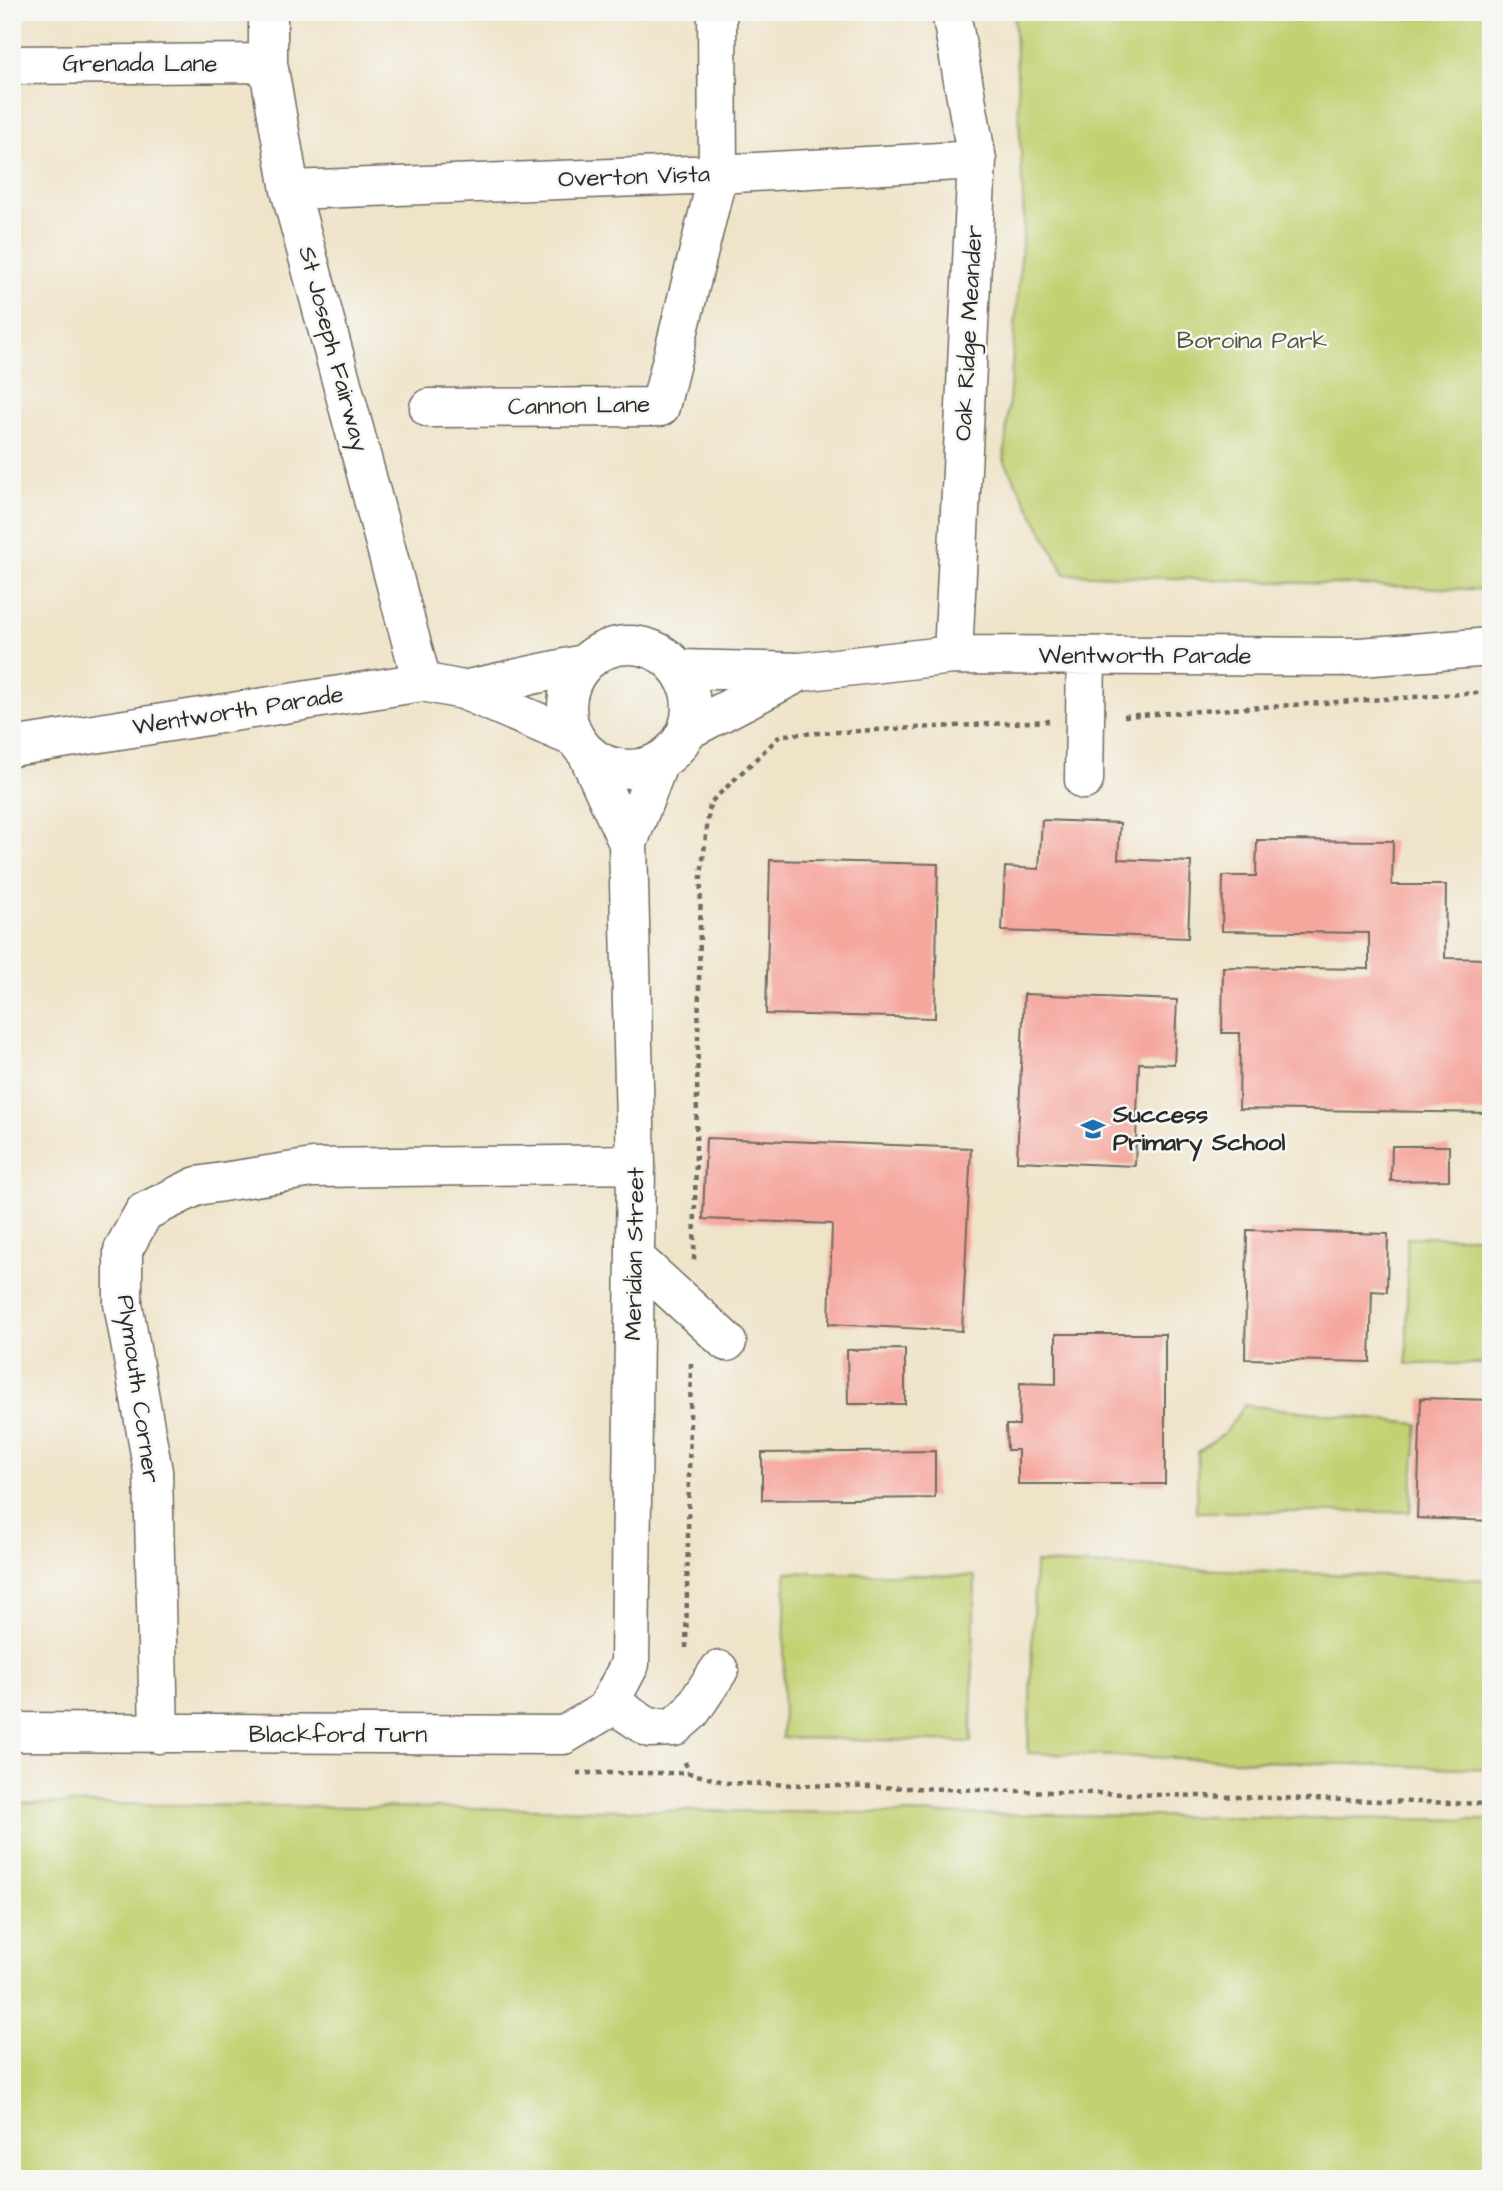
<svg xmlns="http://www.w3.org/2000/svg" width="1503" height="2191" font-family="'Architects Daughter',sans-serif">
  <rect width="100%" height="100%" fill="#f6f6f2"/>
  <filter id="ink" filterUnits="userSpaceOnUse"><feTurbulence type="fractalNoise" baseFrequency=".0143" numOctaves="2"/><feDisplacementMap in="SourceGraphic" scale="14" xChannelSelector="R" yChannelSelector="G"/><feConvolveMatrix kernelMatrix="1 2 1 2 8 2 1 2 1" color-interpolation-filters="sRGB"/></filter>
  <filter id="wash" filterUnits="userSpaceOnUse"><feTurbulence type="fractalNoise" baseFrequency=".00686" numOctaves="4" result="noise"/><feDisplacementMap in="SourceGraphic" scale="28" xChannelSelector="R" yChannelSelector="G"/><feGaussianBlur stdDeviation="1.57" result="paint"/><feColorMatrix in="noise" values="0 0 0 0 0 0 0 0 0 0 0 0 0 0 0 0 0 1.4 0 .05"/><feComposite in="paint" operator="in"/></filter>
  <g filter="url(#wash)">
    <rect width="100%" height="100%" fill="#efe3c8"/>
    <path fill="#c3d173" stroke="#777e4f" stroke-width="2" d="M1014,12H1491V590L1065,574L1004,460L1024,221Z
      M1407,1237H1491V1364H1407Z
      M1244,1405L1418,1424L1410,1512H1196L1198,1452L1226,1432Z
      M1035,1563L1491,1580V1769L1028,1753Z
      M786,1572L975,1576L971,1742L782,1738Z
      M12,1803L1491,1820V2179H12Z"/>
    <g id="blocks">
      <path fill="#f5a69d" d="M1042,820L1120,823L1118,859L1191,862L1188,938L1002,931L1005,867L1039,869Z
        M1257,840L1393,841L1392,885H1446L1445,958L1491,959V1113L1239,1109L1240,1033H1222L1223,967L1369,969V933L1222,931L1223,876H1256Z
        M770,860L938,864L935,1018L766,1014Z
        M1024,994L1177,1000L1174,1064L1139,1063L1135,1166L1017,1161Z
        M706,1138L971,1148L962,1331L829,1324L832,1224L703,1219Z
        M1392,1146H1449V1180L1391,1181Z
        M1247,1230L1388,1234L1387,1292L1372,1291L1370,1362L1245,1359Z
        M1056,1334H1165V1484H1018V1450H1007L1006,1425H1019L1020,1383L1056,1384Z
        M905,1349V1404H848L847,1350Z
        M1421,1398L1491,1400V1521L1417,1518Z
        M935,1451V1498L762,1500V1453Z"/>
    </g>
  </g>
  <g filter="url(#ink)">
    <use href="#blocks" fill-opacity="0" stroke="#706b62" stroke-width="2"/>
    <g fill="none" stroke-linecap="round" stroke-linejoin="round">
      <g stroke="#706b62" stroke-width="41">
        <path id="minor" d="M268,12V63L290,190L422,682
          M951,12L977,160L953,655
          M12,65L268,63
          M290,190L718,174L977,160
          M429,408L660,407L718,174L717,12
          M567 707a62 62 0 1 1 124 0a62 62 0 1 1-124 0Z
          M679,669L800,672L953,655L1360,657L1491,647
          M463,690L583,664
          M688,730L798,673
          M12,747L422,682L463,690L575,738
          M587,753L628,843
          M1084,780L1086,656
          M635,1258L727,1342
          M610,1702L649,1728L674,1727L691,1712L719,1670
          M12,1732L564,1735L606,1710L630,1664L636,1164L628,843L659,762
          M159,1734L153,1471L123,1304V1250L144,1212L197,1186L313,1168L636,1164"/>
      </g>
      <path stroke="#706b62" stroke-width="4.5" stroke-dasharray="5 5" stroke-linecap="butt" d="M1124,716L1491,692
        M694,1260L701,876L710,803L781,735L1049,721
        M686,1648L691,1363
        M685,1762L689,1773L728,1783L1491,1804
        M577,1773H689"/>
      <use href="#minor" stroke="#fff" stroke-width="38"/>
    </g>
  </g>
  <defs>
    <g id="school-bare" transform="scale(1.89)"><path d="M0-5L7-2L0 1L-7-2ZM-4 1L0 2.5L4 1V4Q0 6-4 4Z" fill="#1f6fb2" stroke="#f6f6f2" stroke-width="2.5" paint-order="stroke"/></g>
  </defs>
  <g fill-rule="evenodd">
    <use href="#school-bare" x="1093" y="1129"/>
  </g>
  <g text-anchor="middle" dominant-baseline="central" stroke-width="5" stroke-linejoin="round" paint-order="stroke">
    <g font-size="24" fill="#2b2b2b" stroke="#f6f6f2">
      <text x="140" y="64">Grenada Lane</text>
      <text transform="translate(634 177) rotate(-2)">Overton Vista</text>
      <text transform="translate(969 333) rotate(-87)">Oak Ridge Meander</text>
      <text transform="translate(333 349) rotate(75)">St Joseph Fairway</text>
      <text transform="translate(579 406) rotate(-1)">Cannon Lane</text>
      <text x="1145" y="656">Wentworth Parade</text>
      <text transform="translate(238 711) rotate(-9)">Wentworth Parade</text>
      <text transform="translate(635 1254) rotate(-89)">Meridian Street</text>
      <text transform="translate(138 1389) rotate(82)">Plymouth Corner</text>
      <text x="338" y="1735">Blackford Turn</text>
    </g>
    <g font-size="24" fill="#51543d" stroke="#f6f6f2">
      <text x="1252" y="341">Boroina Park</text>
    </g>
    <g font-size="24" font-weight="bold" fill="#2b2b2b" stroke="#f6f6f2" text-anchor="start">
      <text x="1113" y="1115">Success<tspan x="1113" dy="28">Primary School</tspan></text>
    </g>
  </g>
  <rect width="1503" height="2191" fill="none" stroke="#f6f6f2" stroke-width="42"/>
</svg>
